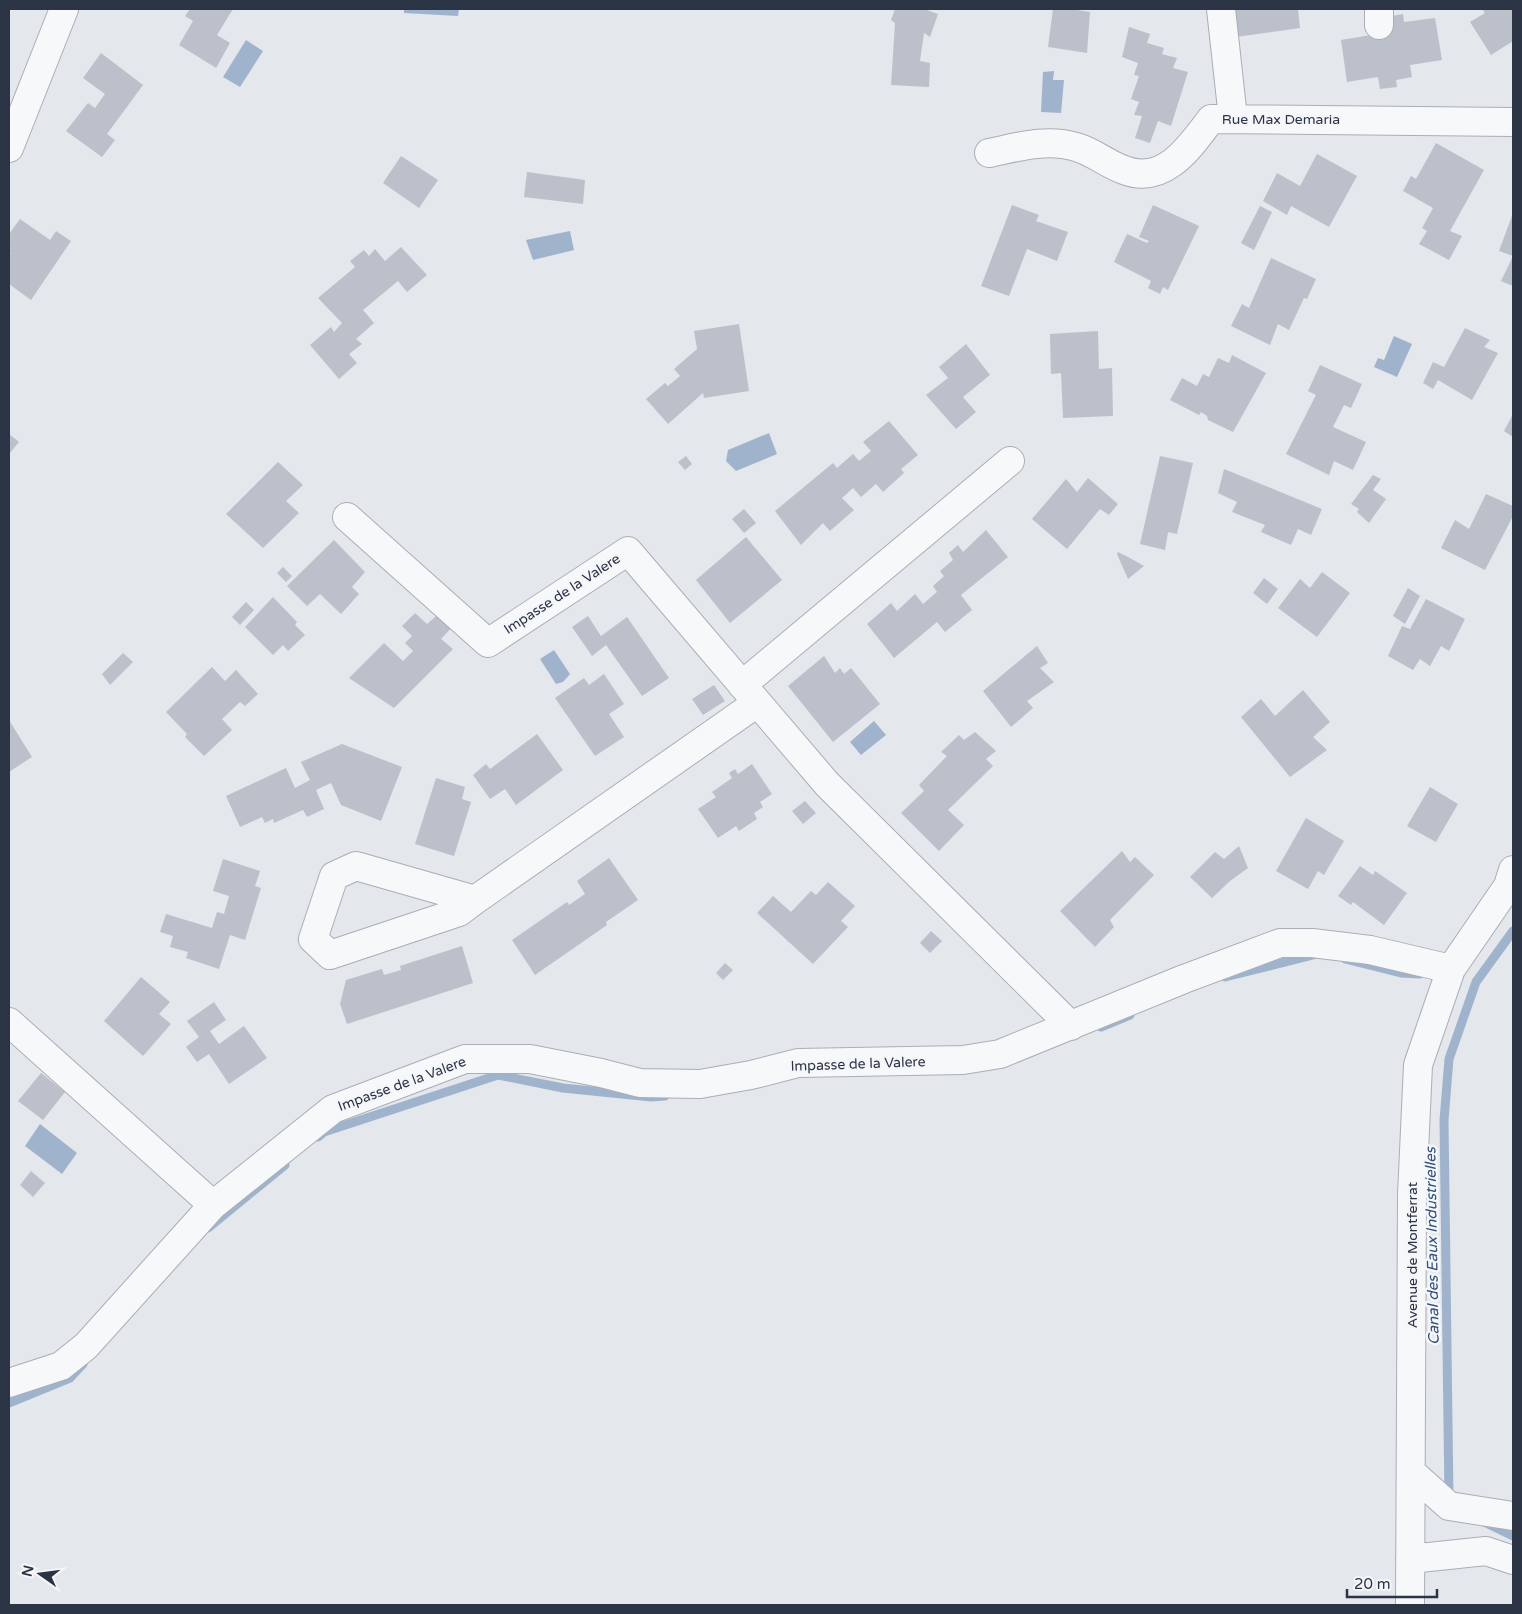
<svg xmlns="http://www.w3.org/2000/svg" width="1522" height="1614" font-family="'Varela Round',sans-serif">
  <rect width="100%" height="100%" fill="#e4e7ec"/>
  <path fill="#9fb4cc" d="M404,9H459L458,16L404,13Z
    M246,40L263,51L240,87L223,77Z
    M1054,71L1053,80H1064L1061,113L1041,112L1043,72Z
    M570,231L574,250L533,260L526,240Z
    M1394,336L1412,344L1397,377L1374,367L1378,358L1384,360Z
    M769,433L777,454L736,471L726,461L728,450Z
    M554,650L570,674L563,682L556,684L540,659Z
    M874,721L886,735L861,755L850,742Z
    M40,1124L77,1153L62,1174L25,1146Z"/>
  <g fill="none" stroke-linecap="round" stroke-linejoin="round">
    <path stroke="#9fb4cc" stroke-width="9" d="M1345,959L1401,973L1420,974
      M1225,977L1317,954
      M1101,1027L1130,1015
      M318,1137L324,1132L498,1075L563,1088L651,1097L665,1096
      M208,1228L285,1165
      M9,1403L70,1378L83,1364
      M1449,1499L1444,1120L1449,1059L1476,982L1513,931
      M1484,1522L1513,1536"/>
  </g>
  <path fill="#bbc0ca" d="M190,9H233L217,35L230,43L216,68L179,45L193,21L185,16Z
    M895,9H924L938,14L930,37L924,33L920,61L930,63L929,87L891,85L895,23L891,20Z
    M1053,9H1078L1077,10L1090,12L1087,53L1048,47Z
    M1232,9H1298L1300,28L1236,37Z
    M1482,9H1513V41L1491,55L1470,22L1485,13Z
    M1403,14L1404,22L1435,18L1442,60L1410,65L1412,77L1396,80L1397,87L1380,89L1378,77L1347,82L1341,40L1371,35L1386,17Z
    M1129,27L1150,34L1147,43L1164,48L1162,54L1177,58L1173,68L1188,72L1171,126L1158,121L1150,143L1135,138L1142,116L1134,115L1139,102L1131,99L1139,76L1134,75L1138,63L1122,57Z
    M101,53L143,85L107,134L115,140L102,157L66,131L88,103L95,108L105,94L83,78Z
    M1436,143L1484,170L1450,231L1462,236L1449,260L1419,244L1427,231L1422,228L1433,208L1403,191L1411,176L1416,179Z
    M1317,154L1357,176L1329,227L1291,206L1287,215L1263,201L1277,173L1300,186Z
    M401,156L438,180L419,208L383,183Z
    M527,172L585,180L583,204L524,197Z
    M1012,205L1039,215L1036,221L1068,232L1057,261L1027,249L1009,296L981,286Z
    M1153,205L1199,226L1168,290L1163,287L1160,294L1148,288L1151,281L1114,262L1127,234L1147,243L1149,241L1139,237Z
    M1260,206L1272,212L1254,250L1241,243Z
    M1513,213V286L1501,281L1513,256L1499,251Z
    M20,219L50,240L56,231L71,241L31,300L9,284V256L11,253L9,252V234Z
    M401,247L427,275L407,292L398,281L363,310L374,323L356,339L362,344L349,354L357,363L339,379L310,345L331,327L334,332L342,323L318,298L355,267L350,261L364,250L369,256L375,249L385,261Z
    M1271,258L1316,279L1307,299L1304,298L1289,330L1278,324L1270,345L1231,326L1242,304L1249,308Z
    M739,324L749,391L704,398L703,393L668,424L646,399L665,383L668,386L680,376L674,369L697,349L694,331Z
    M1465,328L1490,340L1484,347L1498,353L1472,400L1438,380L1433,389L1423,383L1433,362L1444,367Z
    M1098,331L1099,369L1112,368L1113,416L1063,418L1061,373L1051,374L1050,334Z
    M966,344L990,375L963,397L976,412L956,429L926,395L948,378L939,367Z
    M1232,355L1266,373L1233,432L1208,420L1207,416L1201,412L1199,415L1170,400L1182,378L1197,386L1203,374L1209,377L1218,358L1229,363Z
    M1320,365L1362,384L1351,408L1344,405L1333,427L1366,442L1353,470L1334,461L1329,475L1286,454L1316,395L1308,391Z
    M1513,414V437L1504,431Z
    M889,421L918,455L901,469L904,473L883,492L876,484L861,497L853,488L842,498L854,510L830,531L823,523L801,545L775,511L833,463L837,468L853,454L859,461L871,451L863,442Z
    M9,434L19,442L9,454Z
    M686,456L692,464L685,470L678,462Z
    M1160,456L1193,463L1177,534L1168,532L1165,550L1140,544Z
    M278,462L303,485L286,501L299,513L263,548L226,514Z
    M1224,469L1322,509L1311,535L1298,529L1291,545L1261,532L1265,525L1232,512L1237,502L1218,493Z
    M1373,475L1381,479L1373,490L1386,499L1369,523L1357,512L1359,509L1351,504Z
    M1088,478L1118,504L1109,515L1100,509L1067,549L1032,519L1066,479L1077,492Z
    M1486,494L1513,506V516L1485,570L1441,548L1455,520L1469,529Z
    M744,509L756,523L744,533L732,519Z
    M986,530L1008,557L961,595L972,610L945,632L937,622L894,658L867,624L891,603L897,611L915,594L923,604L937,592L933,586L944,576L940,571L953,560L949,553L958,545L963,552Z
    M746,537L782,580L730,623L696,580Z
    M334,540L365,572L352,587L359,594L341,614L320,594L307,606L287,586Z
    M1118,552L1130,558L1144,566L1128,579L1117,554Z
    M283,567L292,576L286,582L277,573Z
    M1322,572L1350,593L1317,637L1278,608L1300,579L1310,588Z
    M1264,578L1278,589L1267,604L1253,593Z
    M1408,588L1420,596L1405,624L1393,616Z
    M273,597L297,622L295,625L305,635L288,651L283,645L273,655L245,627Z
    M1426,599L1465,619L1449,651L1441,646L1430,666L1420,659L1413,670L1388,656L1402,626L1410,629Z
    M246,602L254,610L240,625L232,617Z
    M442,611L456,623L441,639L453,649L394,708L349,678L384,643L403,661L413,651L405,643L412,636L402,626L415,613L427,624Z
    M588,616L601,636L627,617L669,678L642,696L606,645L592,656L572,627Z
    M1037,646L1048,663L1040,668L1054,682L1027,701L1033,708L1011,727L983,691Z
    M123,653L133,662L110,685L102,674Z
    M824,656L835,673L840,668L844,674L851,668L880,704L833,742L788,686Z
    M212,667L225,681L236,670L258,694L245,706L240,702L222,719L232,730L204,756L185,737L187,734L166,712Z
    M604,674L624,704L609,714L624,737L595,756L555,698L584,678L589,685Z
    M714,685L725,701L703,715L692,699Z
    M1303,690L1330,722L1313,737L1327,750L1290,777L1241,717L1261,699L1275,716Z
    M9,720L32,757L9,772Z
    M975,732L996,751L986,759L993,766L948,810L964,825L939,851L901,813L924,791L919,785L947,756L941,752L959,735L964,740Z
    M537,734L563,770L516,805L505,789L490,799L473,775L486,764L490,769Z
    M342,744L402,767L381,821L341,805L331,783L316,790L324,809L307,817L303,810L274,823L273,819L265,823L262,817L240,827L226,796L286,768L295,788L310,780L301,762Z
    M752,764L772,794L760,802L763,807L754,813L757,819L739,831L736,826L718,838L698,809L716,797L712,792L732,778L729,773L735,769L738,774Z
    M436,778L465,787L462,799L471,802L454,856L415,844Z
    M1430,787L1458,804L1436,842L1407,826Z
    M805,801L816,813L803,824L792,811Z
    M1306,818L1344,841L1324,875L1318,871L1308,889L1276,871Z
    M1239,846L1248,868L1230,881L1212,898L1190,877L1215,852L1224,859Z
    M1122,851L1130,862L1135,857L1154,875L1110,920L1114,927L1095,947L1060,911Z
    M609,858L638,900L606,922L607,925L535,975L512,940L567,902L569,905L585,894L577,881Z
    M223,859L260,871L255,886L261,888L245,940L230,935L219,969L186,958L188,952L170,947L173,936L160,932L166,914L212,928L217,912L224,914L229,896L213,891Z
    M1360,866L1373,875L1375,871L1407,893L1384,925L1353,902L1351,905L1338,896Z
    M828,882L855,906L841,921L848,927L813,964L757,913L773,896L791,912L811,891L816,895Z
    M931,931L942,941L930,953L920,943Z
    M462,946L473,983L347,1024L340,1004L346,980L382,969L384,975L401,970L400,966Z
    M725,963L733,970L723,980L716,973Z
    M141,977L170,1002L159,1014L171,1024L143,1056L104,1021Z
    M214,1002L226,1020L210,1031L219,1044L244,1026L267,1058L229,1084L209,1054L197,1062L186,1047L199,1037L187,1021Z
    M41,1073L65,1092L43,1120L18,1101Z
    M31,1171L45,1183L33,1197L20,1185Z"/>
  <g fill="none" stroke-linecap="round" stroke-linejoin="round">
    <g stroke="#a9aeb7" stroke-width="30">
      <path id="minor" d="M1221,9L1233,118
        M1379,9V25
        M9,148L64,9
        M989,153C1018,147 1047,138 1076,147C1094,152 1107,164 1124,170C1164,186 1190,147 1211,119L1513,122
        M347,517L488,643L628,551L827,784L1071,1026
        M742,685L1010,461
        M475,900L356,866L334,876L313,939L330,955L459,912L475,900L757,703
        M9,1022L213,1205
        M9,1383L61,1366L86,1346L213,1205L333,1109L465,1059H530L601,1073L640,1083L700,1084L751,1075L798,1063L963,1060L1000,1054L1184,979L1280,943H1312L1370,950L1451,969
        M1411,1472L1449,1506L1513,1516
        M1410,1559L1486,1551L1513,1560
        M1410,1605L1412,1195L1418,1065L1451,969L1508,886L1513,870"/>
    </g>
    <use href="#minor" stroke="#f7f8fa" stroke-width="28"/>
  </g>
  <g text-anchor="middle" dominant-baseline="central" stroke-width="5" stroke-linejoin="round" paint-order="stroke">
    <g font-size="14" fill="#2b3445" stroke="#f4f6f9">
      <text x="1281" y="119">Rue Max Demaria</text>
      <text transform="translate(562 594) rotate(-33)">Impasse de la Valere</text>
      <text transform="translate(858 1064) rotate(-2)">Impasse de la Valere</text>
      <text transform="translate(402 1084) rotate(-20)">Impasse de la Valere</text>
      <text transform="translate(1412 1255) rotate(-90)">Avenue de Montferrat</text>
    </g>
    <g font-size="15" font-style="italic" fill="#34527a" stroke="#f4f6f9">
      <text transform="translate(1432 1246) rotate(-91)">Canal des Eaux Industrielles</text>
    </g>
  </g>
  <rect width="1522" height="1614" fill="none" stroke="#2b3445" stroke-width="20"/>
  <g transform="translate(40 1574) rotate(284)" stroke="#f4f6f9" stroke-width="4" paint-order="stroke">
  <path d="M0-4L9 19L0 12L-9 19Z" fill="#2b3445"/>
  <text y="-8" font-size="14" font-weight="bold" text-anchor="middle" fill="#2b3445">N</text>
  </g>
  <path d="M1347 1589v8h90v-8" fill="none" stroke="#2b3445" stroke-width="2.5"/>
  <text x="1354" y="1589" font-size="15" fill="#2b3445" stroke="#f4f6f9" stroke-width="4" paint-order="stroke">20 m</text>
</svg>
